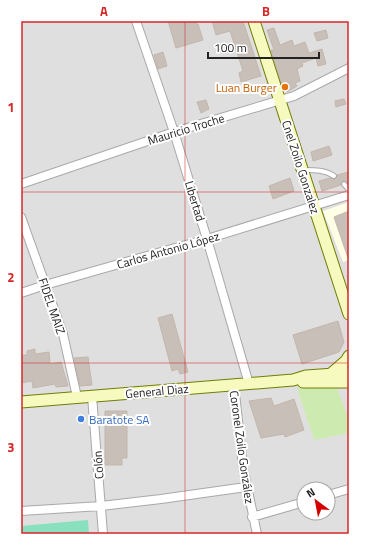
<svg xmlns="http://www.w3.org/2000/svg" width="370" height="555" font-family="'Titillium Web',sans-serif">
  <rect width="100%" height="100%" fill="#f2efe9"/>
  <path fill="#e0dfdf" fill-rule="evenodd" d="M21,21H349V534H21ZM304,489H328V513H304Z"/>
  <path fill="#ffffe5" d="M349,202V260L343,262L323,211Z"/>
  <path fill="#cdebb0" d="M336,385L349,420V433L314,440L297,388Z"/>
  <path fill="#88e0be" d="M88,520L89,534H21V526Z"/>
  <path fill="#c7bfb8" stroke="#c4b6ab" d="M168,21H196V24H198L203,40L176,48Z
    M212,21H243L261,76L241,82L239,73L243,71L230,31L216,35Z
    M274,28L280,45L292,40L294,46L305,42L309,53L322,49L326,64L318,66L316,58L302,63L303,66L297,69L300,81L295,83L297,86L287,92L286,88L283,89L271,50H274L267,30Z
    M326,30L328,38L317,41L314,33Z
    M163,52L167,66L158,69L154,55Z
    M344,99L346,104L336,107L335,101Z
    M206,100L209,109L201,113L197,102Z
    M329,146L332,155L313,161L311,152Z
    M349,172V183L343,181L341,182V185L322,191L319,181L330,178L335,179L337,175Z
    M290,178L294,191L273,199L269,186Z
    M349,211V258H348L334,217Z
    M172,314L188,372L180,374L178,369L172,371L158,318Z
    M338,321L344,342L339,352L302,364L293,335Z
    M35,349V354L49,352L50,364L61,362L68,386L56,387L55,384L33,388L32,381L21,383V355H27V351Z
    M88,357L92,385L80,386L74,358Z
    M271,398L274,406L294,399L304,430L285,437L284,434L261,438L249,401Z
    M105,411H127V458H122V465H105Z"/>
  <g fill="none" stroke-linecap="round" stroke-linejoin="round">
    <g stroke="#a9a9a9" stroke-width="6">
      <path id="lane" d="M304,170C315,170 325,170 334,176
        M344,184L349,190"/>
    </g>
    <g stroke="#a9a9a9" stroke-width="10">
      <path id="street" d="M136,21L174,132L207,239L249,384
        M21,184L174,132L294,96L349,68
        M21,217L63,334L77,397
        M21,293L45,285L207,239L349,195
        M234,384L243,467L257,534
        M92,396L103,534
        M328,495L349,489
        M21,511L101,506L161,499L246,487
        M252,517L304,502"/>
    </g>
    <g stroke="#707d05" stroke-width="13">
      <path id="secondary" d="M254,21L349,314
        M332,373L346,361L349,356
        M303,382H349
        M21,402L293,380L306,376L349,373"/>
    </g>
    <use href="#lane" stroke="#fff" stroke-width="4"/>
    <use href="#street" stroke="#fff" stroke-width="8"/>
    <use href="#secondary" stroke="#f7fabf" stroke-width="11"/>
  </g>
  <path fill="none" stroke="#d62828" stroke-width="1" stroke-opacity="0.55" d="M185,21V534M21,192H349M21,363H349"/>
  <circle fill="#e8710a" stroke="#fff" stroke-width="1.5" cx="285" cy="87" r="4"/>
  <circle fill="#3f7fe0" stroke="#fff" stroke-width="1.5" cx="81" cy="419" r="4"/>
  <g text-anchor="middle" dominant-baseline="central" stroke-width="4" stroke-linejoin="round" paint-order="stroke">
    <g font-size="12" fill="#c56008" stroke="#fff" text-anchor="end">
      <text x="277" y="87">Luan Burger</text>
    </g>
    <g font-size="12" fill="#222" stroke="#fff">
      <text transform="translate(186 129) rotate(-17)">Mauricio Troche</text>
      <text transform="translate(301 167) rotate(72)">Cnel Zoilo Gonzalez</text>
      <text transform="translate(195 201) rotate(73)">Libertad</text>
      <text transform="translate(168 250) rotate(-16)">Carlos Antonio López</text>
      <text transform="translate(52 306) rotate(71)">FIDEL MAIZ</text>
      <text transform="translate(157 391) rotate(-5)">General Diaz</text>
      <text transform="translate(242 447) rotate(82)">Coronel Zoilo González</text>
      <text transform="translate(98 465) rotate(-94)">Colón</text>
    </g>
    <g font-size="12" fill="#366cbe" stroke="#fff" text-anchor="start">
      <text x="89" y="419">Baratote SA</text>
    </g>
  </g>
  <rect width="370" height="555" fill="none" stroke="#ffffff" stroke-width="44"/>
  <g transform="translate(316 501) rotate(328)"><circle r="19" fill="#ffffff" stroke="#a7a7a7"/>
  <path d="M0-3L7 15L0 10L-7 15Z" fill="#d40000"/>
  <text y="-6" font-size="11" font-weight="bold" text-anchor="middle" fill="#222222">N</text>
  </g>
  <path d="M208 52v6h111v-6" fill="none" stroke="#222222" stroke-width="2"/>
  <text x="214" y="52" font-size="12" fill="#222222" stroke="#ffffff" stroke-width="3" paint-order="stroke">100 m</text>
  <rect x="22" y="22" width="326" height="511" fill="none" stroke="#d62828" stroke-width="1.5"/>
  <g font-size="13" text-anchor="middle" font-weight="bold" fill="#d62828">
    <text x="104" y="16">A</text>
    <text x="266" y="16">B</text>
    <text x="11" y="112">1</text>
    <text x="11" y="282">2</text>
    <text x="11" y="452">3</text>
  </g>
</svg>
